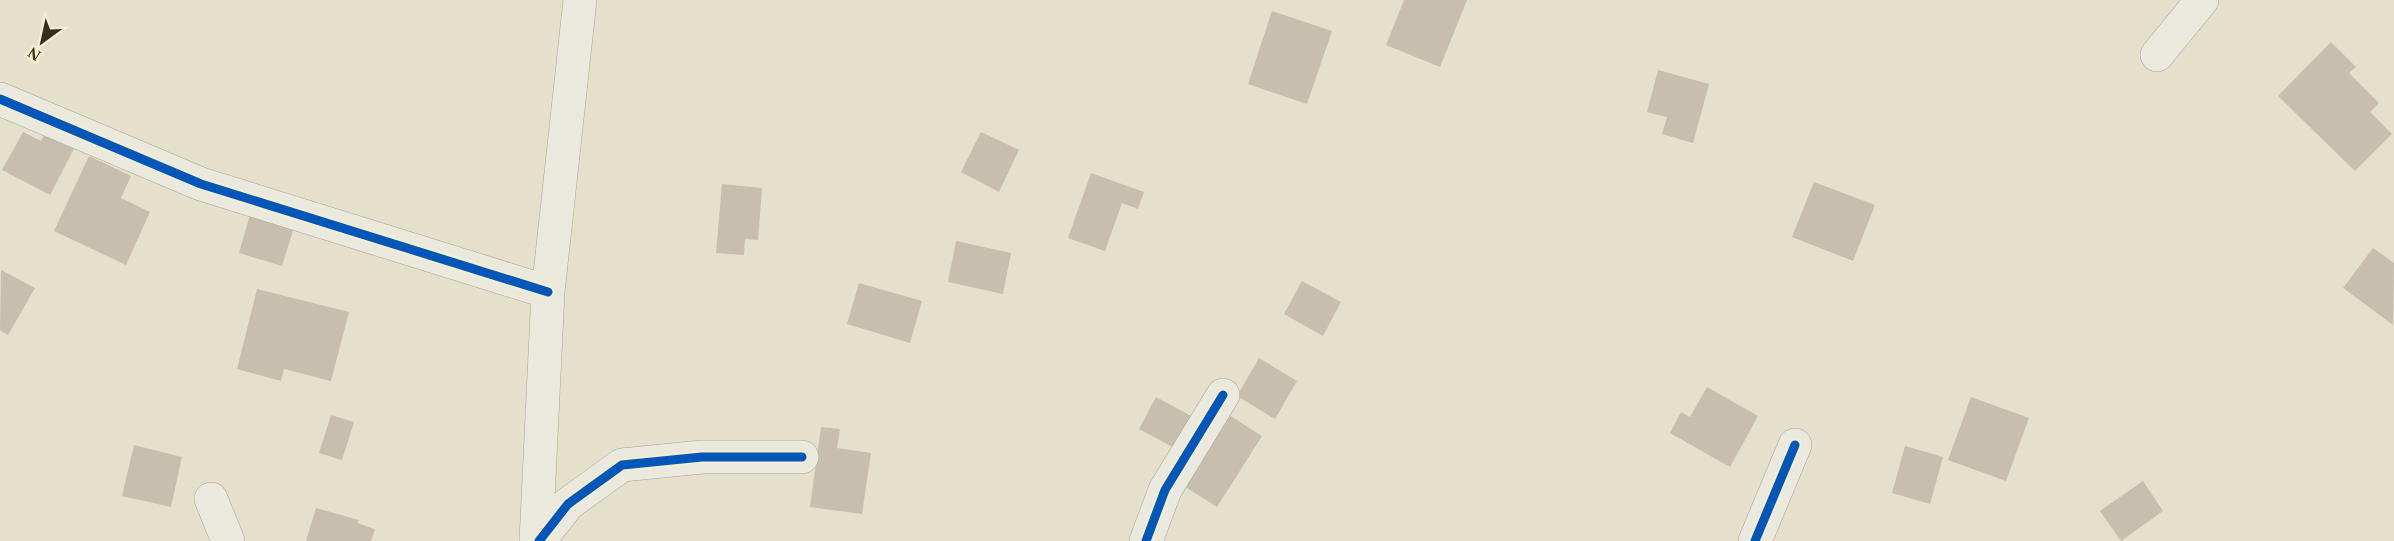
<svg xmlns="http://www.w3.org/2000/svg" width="2394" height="541" font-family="'Times New Roman',serif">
  <rect width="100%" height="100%" fill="#e4e0cc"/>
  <path fill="#c7bead" d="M1404,0H1467L1440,67L1386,45Z
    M1272,11L1332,31L1307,104L1248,84Z
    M2331,42L2356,67L2349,73L2379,103L2370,112L2392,134L2355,171L2278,96Z
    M1658,70L1709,84L1693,143L1662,134L1667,117L1647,112Z
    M48,128L77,143L50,195L2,170L23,132L41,141Z
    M981,132L1019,150L999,192L961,172Z
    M89,156L131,176L121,198L150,212L126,265L54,231Z
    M1091,173L1144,192L1138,209L1122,203L1105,251L1068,238Z
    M1814,182L1875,205L1853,261L1792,237Z
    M722,184L762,188L758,240L745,239L744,255L716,253Z
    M251,211L295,224L282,266L239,253Z
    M956,241L1011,253L1003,294L948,282Z
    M2373,248L2394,263L2393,325L2343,288Z
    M1,270L35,288L8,335L0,330Z
    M1302,281L1341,302L1323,336L1284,314Z
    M859,283L922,301L910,343L847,324Z
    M257,289L349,312L331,381L284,369L281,381L237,369Z
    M1259,358L1297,381L1275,419L1237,396Z
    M1707,387L1758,416L1730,467L1670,433L1681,412L1690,417Z
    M1156,397L1197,419L1180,451L1139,429Z
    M1971,397L2029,418L2006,481L1948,460Z
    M1221,410L1262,436L1217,507L1176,481Z
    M331,415L354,422L342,460L319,453Z
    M821,427L840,429L837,448L871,453L862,514L810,507Z
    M134,445L182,457L171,507L122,496Z
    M1905,446L1943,457L1930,504L1892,493Z
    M2143,481L2163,511L2121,541L2100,511Z
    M316,508L359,520L357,523L375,529L371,541H306Z"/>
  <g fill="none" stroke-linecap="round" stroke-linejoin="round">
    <g stroke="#a9a495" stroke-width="34">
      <path id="minor" d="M2157,55L2202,0
        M0,99L201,184L548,292
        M211,499L228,541
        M536,541L548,292L580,0
        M539,541L568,504L622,465L702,457H802
        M1146,541L1165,490L1223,395
        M1755,541L1795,445"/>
    </g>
    <use href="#minor" stroke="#ebe8dd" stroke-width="33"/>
    <g stroke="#f5efd1" stroke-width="13">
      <path id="cycleway" d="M0,99L201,184L548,292
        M539,541L568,504L622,465L702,457H802
        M1146,541L1165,490L1223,395
        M1755,541L1795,445"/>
    </g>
    <use href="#cycleway" stroke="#0057b8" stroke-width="9"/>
  </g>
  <g transform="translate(42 42) rotate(213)" stroke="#f5efd1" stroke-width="4.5" paint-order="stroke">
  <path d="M0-4.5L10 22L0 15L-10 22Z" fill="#372d1d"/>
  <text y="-9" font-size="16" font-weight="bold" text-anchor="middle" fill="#372d1d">N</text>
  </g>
</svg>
